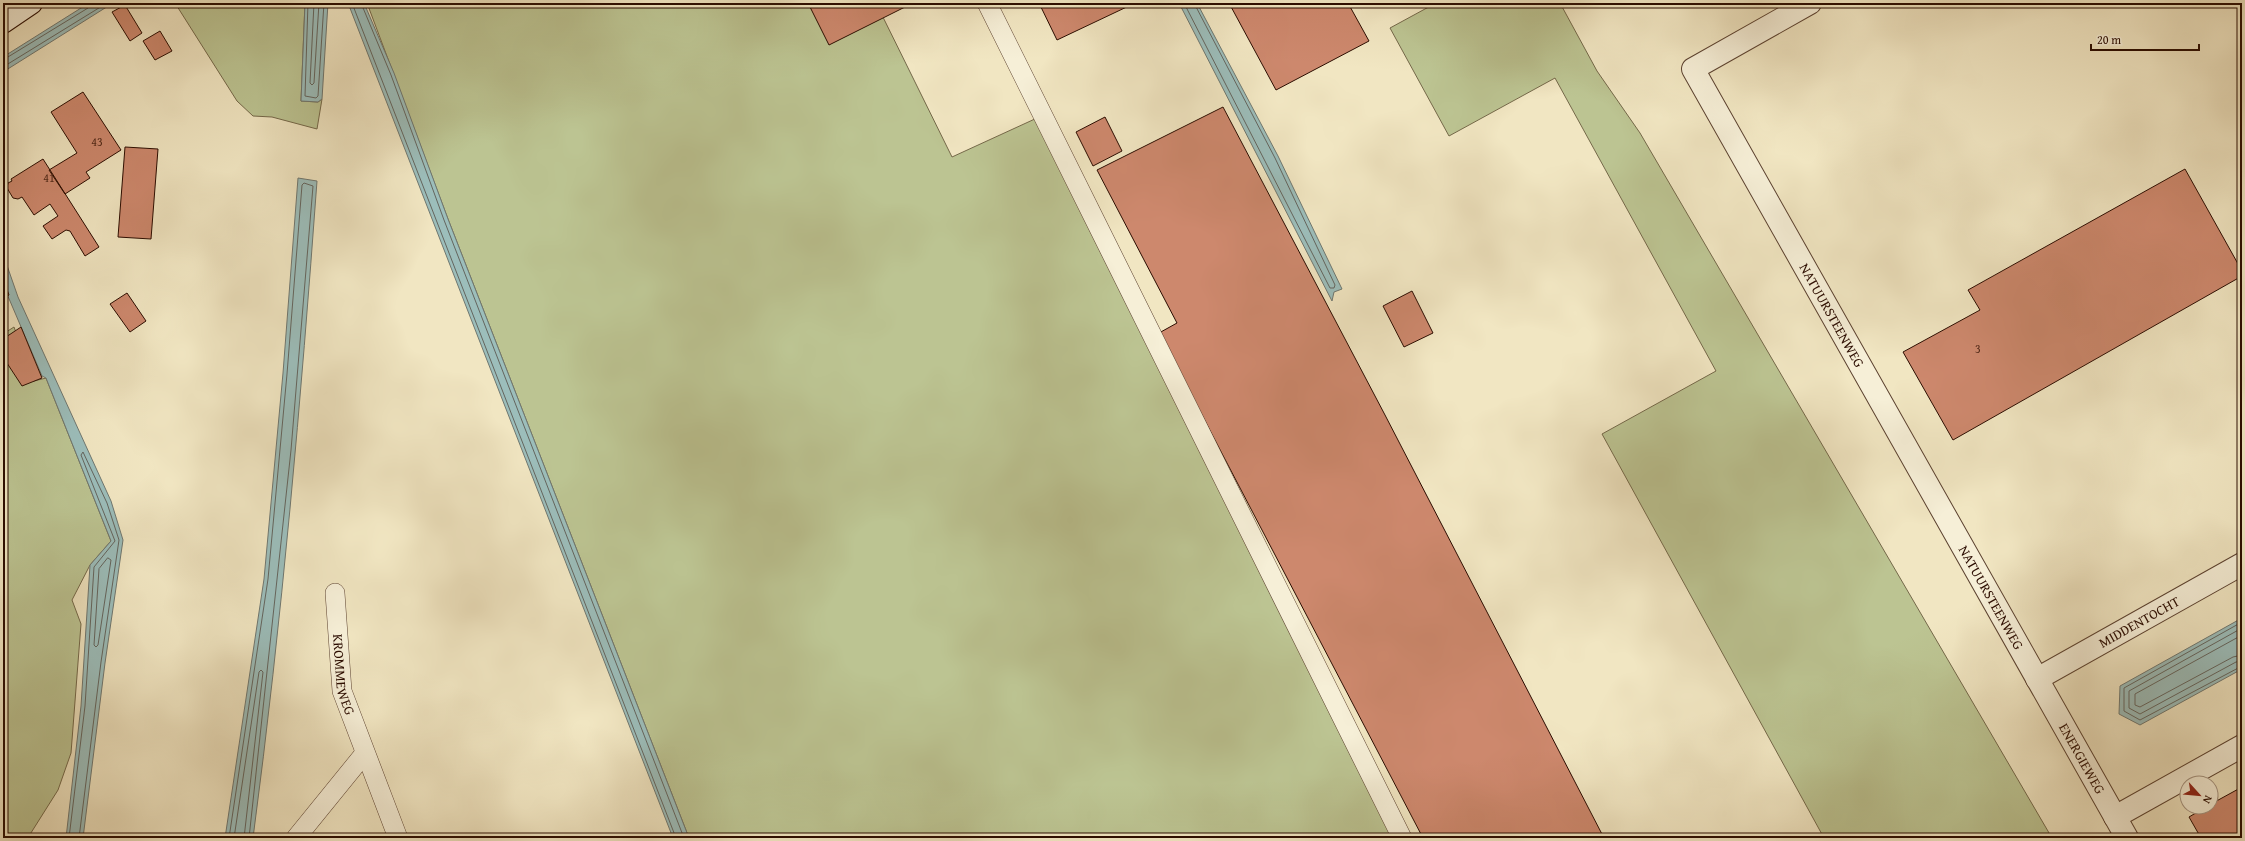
<svg xmlns="http://www.w3.org/2000/svg" width="2245" height="841" font-family="'Gentium Book Plus',serif">
  <rect width="100%" height="100%" fill="#f1e6c2"/>
  <filter id="stains"><feTurbulence type="fractalNoise" baseFrequency=".005" numOctaves="4"/><feColorMatrix values="0 0 0 0 .2 0 0 0 0 .09 0 0 0 0 .02 0 0 0 .5 -.17"/></filter>
  <radialGradient id="worn" r=".72"><stop offset=".6" stop-color="#630" stop-opacity="0"/><stop offset="1" stop-color="#630" stop-opacity=".3"/></radialGradient>
  <path fill="#bcc492" stroke="#746849" d="M175,3H305L301,101L318,102L322,99L317,129L272,117L253,116L237,101Z
    M367,3H876L952,157L1037,118L1393,838H689L448,219Z
    M1436,3H1560L1597,71L1640,133L2052,838H1824L1602,434L1716,371L1555,78L1449,136L1390,28Z
    M14,327L34,381L46,378L111,541L90,565L72,600L81,624L71,753L58,790L29,836L3,838V334Z"/>
  <path fill="#9cbebb" stroke="#6f7770" d="M89,3H113L3,72V57Z
    M305,3H328L322,99L318,102L301,101Z
    M348,3H364L394,73L448,219L689,838H673Z
    M1179,3H1197L1278,156L1342,289L1334,292L1332,301Z
    M298,178L317,181C301,400 282,620 253,838H225L264,579L283,373Z
    M3,254L18,297L111,501L123,540L105,663L83,838H66L81,706L90,565L111,541L46,378L42,376L7,294L3,283Z
    M2242,618V669L2140,725L2119,714L2120,686Z"/>
  <g fill="none" stroke-linecap="round" stroke-linejoin="round">
    <path stroke="#64655e" stroke-width="1" d="M308,3L305,96L316,98L318,96L324,3
      M314,3L310,83L312,85L314,83L319,3
      M352,3L676,838
      M361,3L391,75L444,220L684,838
      M1184,3L1330,288H1334L1335,285L1275,158L1194,3
      M3,60L88,8L91,3
      M3,67L107,3
      M108,558L111,560L98,645L96,647L94,645L99,569Z
      M2242,622L2124,688V711L2140,720L2242,666
      M2242,628L2129,691V708L2140,714L2236,662L2242,661
      M2242,635L2135,694V705L2140,707L2233,657L2242,655
      M69,838L85,706L94,567L115,541L81,455L83,452L107,503L119,540L101,662L79,838
      M229,838L268,579L287,374L302,185L304,183L313,186L291,450L249,838
      M234,838L259,672L261,670L263,672L244,838"/>
  </g>
  <path fill="#cd886d" stroke="#2b0c00" d="M808,3H913L829,45Z
    M1039,3H1132L1133,4L1057,40Z
    M1229,3H1348L1369,41L1276,90Z
    M125,5L142,33L130,41L112,12Z
    M160,31L172,51L155,60L143,41Z
    M83,92L121,150L86,172L90,178L65,194L49,170L77,153L51,112Z
    M1223,107L1385,415L1604,838H1423L1159,333L1177,323L1097,170Z
    M1105,117L1122,151L1093,166L1076,132Z
    M125,147L158,149L151,239L118,237Z
    M43,159L99,247L85,256L70,231L66,230L52,239L43,226L58,216L50,204L34,215L22,197L18,199L13,198L7,188L8,183L12,181L11,179Z
    M2185,169L2242,271V276L1953,440L1903,352L1980,310L1968,290Z
    M3,279L9,295L3,299Z
    M1412,291L1433,333L1404,347L1383,306Z
    M127,293L146,321L130,332L110,304Z
    M21,327L42,378L22,386L3,357V339Z
    M2242,787V838H2201L2189,817L2206,807H2211V804Z"/>
  <g fill="none" stroke-linecap="round" stroke-linejoin="round">
    <g stroke="#5c4230" stroke-width="20">
      <g id="lane">
        <path d="M987,3L1402,838"/>
        <path id="s1" d="M335,593L342,691L398,838"/>
        <path d="M296,838L365,753"/>
      </g>
    </g>
    <g stroke="#5c4230" stroke-width="24">
      <g id="street">
        <path id="s2" d="M1810,3L1693,69L2127,838"/>
        <path id="s3" d="M2037,679L2242,564"/>
        <path d="M2115,817L2242,746"/>
      </g>
    </g>
    <g stroke="#2b0c00" stroke-width="24">
      <path id="secondary" d="M3,22L31,3"/>
    </g>
    <use href="#lane" stroke="#f6efd7" stroke-width="19"/>
    <use href="#street" stroke="#f6efd7" stroke-width="22"/>
    <use href="#secondary" stroke="#f6efd7" stroke-width="22"/>
  </g>
  <g text-anchor="middle" dominant-baseline="central" stroke-width="3" stroke-linejoin="round" paint-order="stroke">
    <g font-size="12" fill="#542b1b">
      <text x="97" y="141">43</text>
      <text x="49" y="177">41</text>
      <text x="1978" y="348">3</text>
    </g>
    <g font-size="14" fill="#2b0c00" stroke="#f6efd7">
      <text stroke="none"><textPath href="#s2" startOffset="417">NATUURSTEENWEG</textPath></text>
      <text stroke="none"><textPath href="#s2" startOffset="741">NATUURSTEENWEG</textPath></text>
      <text stroke="none"><textPath href="#s3" startOffset="117">MIDDENTOCHT</textPath></text>
      <text stroke="none"><textPath href="#s1" startOffset="82">KROMMEWEG</textPath></text>
      <text stroke="none"><textPath href="#s2" startOffset="926">ENERGIEWEG</textPath></text>
    </g>
  </g>
  <rect width="2245" height="841" fill="none" stroke="#f1e6c2" stroke-width="16"/>
  <rect x="4" y="4" width="2237" height="833" fill="none" stroke="#2b0c00" stroke-width="2"/>
  <rect x="8" y="8" width="2229" height="825" fill="none" stroke="#2b0c00"/>
  <g transform="translate(2199 795) rotate(117)"><circle r="19" fill="#f6efd7" stroke="#a59481"/>
  <path d="M0-3L7 15L0 10L-7 15Z" fill="#8f2418"/>
  <text y="-6" font-size="11" font-weight="bold" text-anchor="middle" fill="#2b0c00">N</text>
  </g>
  <path d="M2091 44v6h108v-6" fill="none" stroke="#2b0c00" stroke-width="2"/>
  <text x="2097" y="44" font-size="12" fill="#2b0c00" stroke="#f6efd7" stroke-width="3" paint-order="stroke">20 m</text>
  <rect width="100%" height="100%" filter="url(#stains)"/>
  <rect width="100%" height="100%" fill="url(#worn)"/>
</svg>
